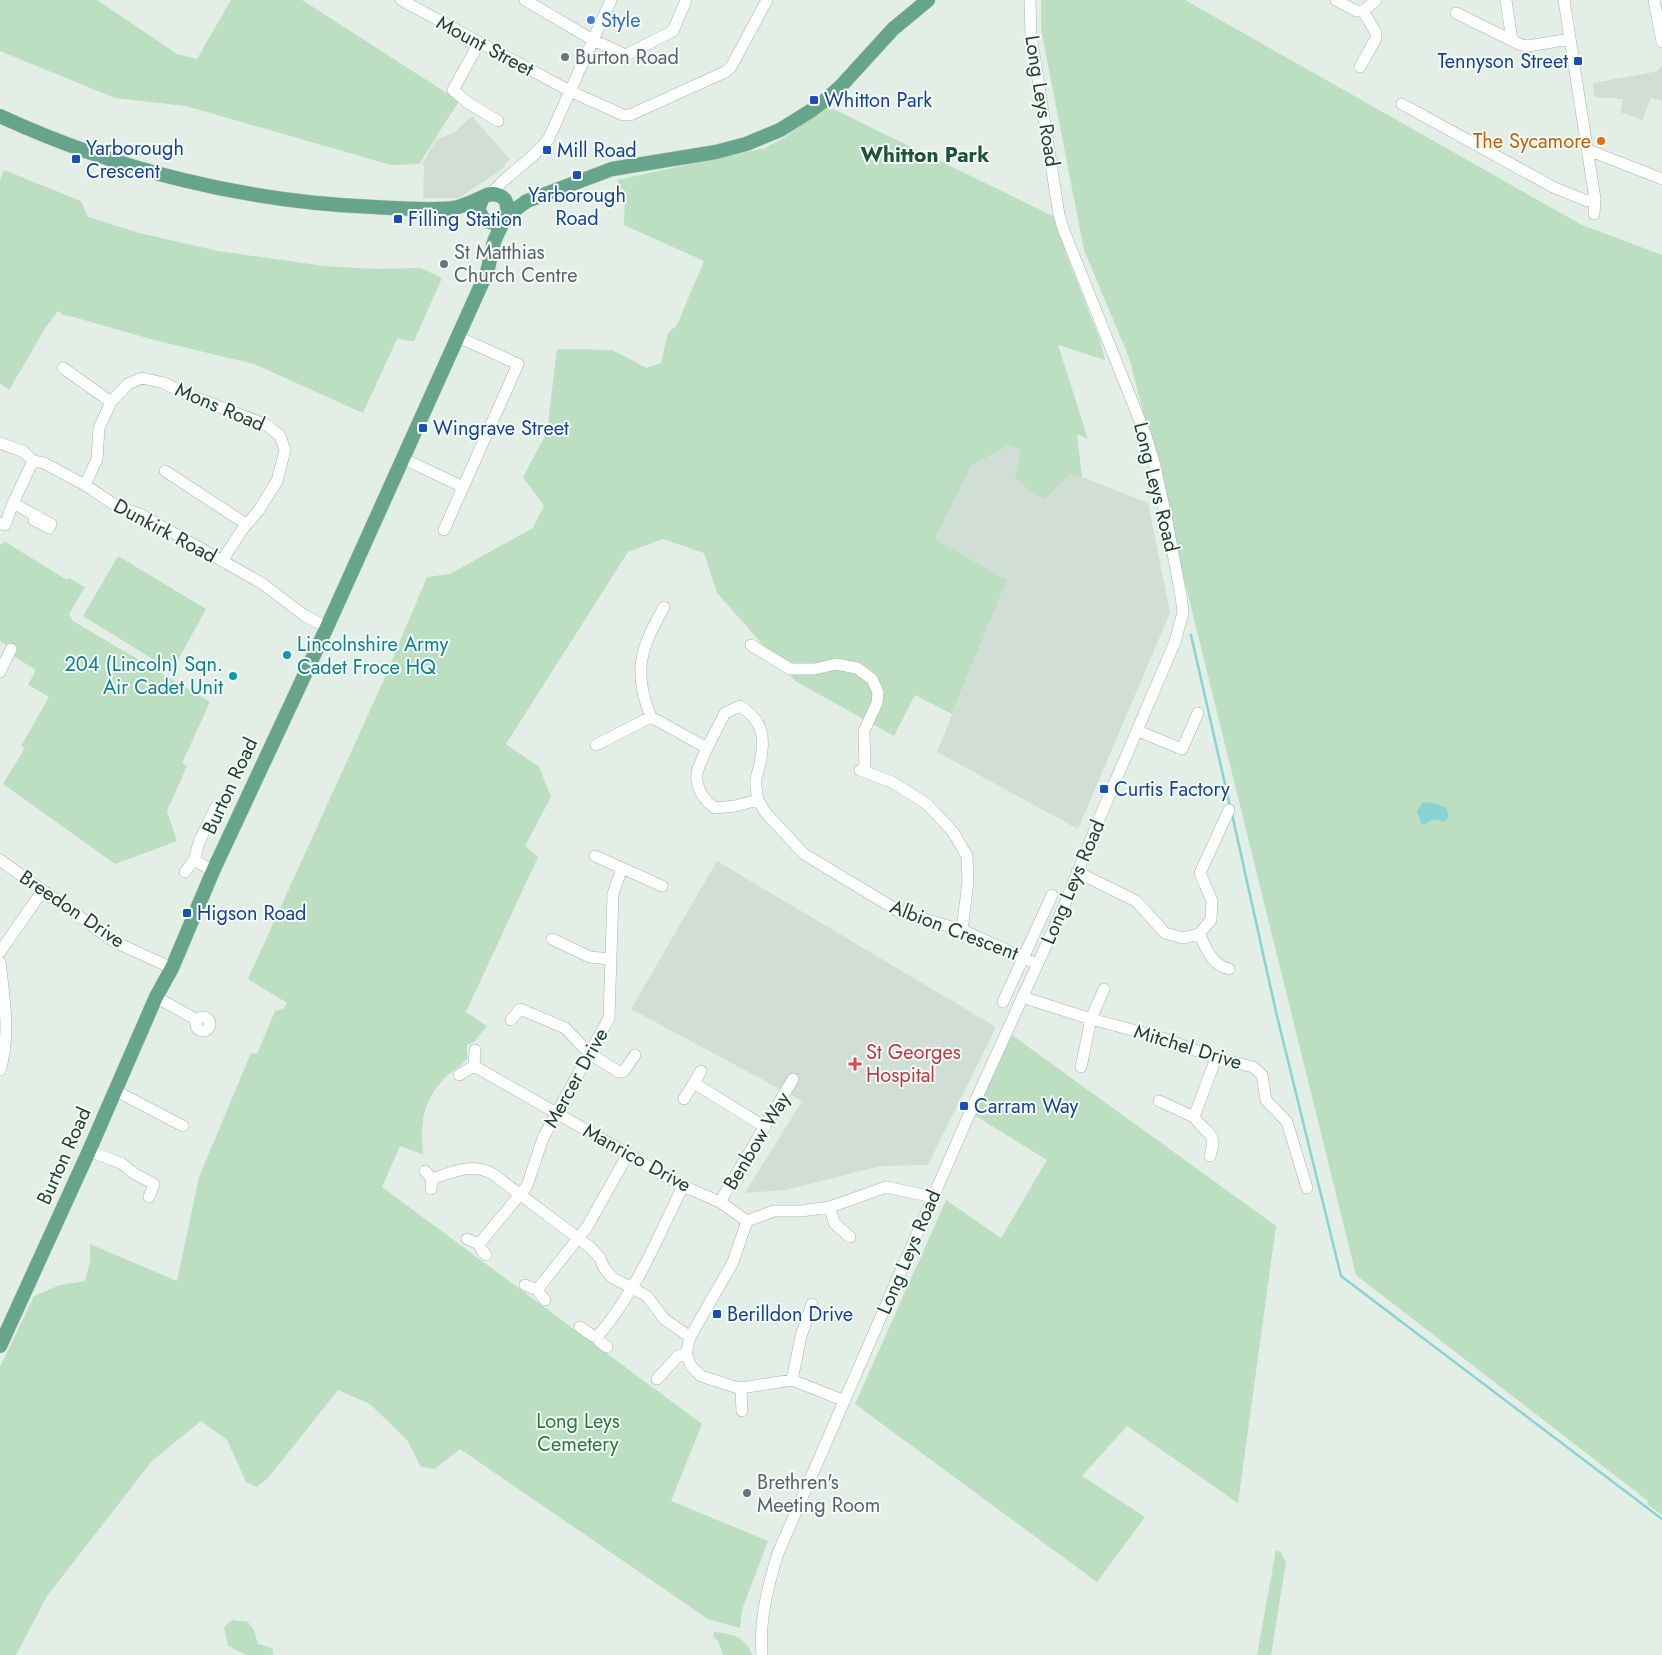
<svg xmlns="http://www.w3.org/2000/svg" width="1662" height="1655" font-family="Jost,sans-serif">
  <rect width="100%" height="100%" fill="#e3eee7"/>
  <path fill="#d1ded6" d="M1662,66V101L1651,98L1642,120L1620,112L1623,99L1594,97L1593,83L1659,71V68Z
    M472,116L510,160L504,164L505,167L459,198H423L424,165H422L436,140L455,132Z
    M1009,445L1022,449L1069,474L1082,477L1148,503L1170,613L1078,829L937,752L1007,580L935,539L971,466Z
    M717,861L996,1027L928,1165L880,1166L786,1190L745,1193L802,1101L631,1009Z"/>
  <path fill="#bbdfc0" d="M0,0H97L177,54L197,59L231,0H302L459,101L419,164L391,165L186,106L115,98L0,51Z
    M1041,0H1185L1582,225L1662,255V1515L1647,1504L1648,1501L1356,1275L1130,360L1084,250L1041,29Z
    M827,106L1059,219L1066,254L1100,340L1105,360L1058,345L1088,439L1077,434L1082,477L1069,474L1044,500L1015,479L1021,449L1009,445L971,466L935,539L1007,580L952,714L915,695L894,736L795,681L717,593L704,553L663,539L628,552L506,744L539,767L551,797L525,846L538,857L466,1012L487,1026L474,1042L467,1045V1059C461,1066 453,1070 446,1077C423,1099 420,1123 423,1154L419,1153L400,1146L382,1187L702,1424L671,1501L768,1541L742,1610L740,1628L708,1619L460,1449L435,1469L421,1467L407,1440L370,1404L338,1390L268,1478L257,1487L246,1482L227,1440L201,1421L152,1461L47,1596L16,1655H0V1367L34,1296L60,1285L85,1281L90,1262V1244L177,1281L199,1177L251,1053L257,1054L275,1011L284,1008L287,1003L248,979L382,684L427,577L450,574L533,528L544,506L523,477L547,432L557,349L612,350L647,368L661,363L668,333L677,325L704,261L624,225L625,195L617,180L765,148L785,137Z
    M4,170L81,201L88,217L139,233L218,251L324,266L375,269L421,268L442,278L414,341L397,339L363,413L254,364L154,340L70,316L63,315L58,311L46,327L9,390L0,383V180Z
    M4,541L67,580L69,578L85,587L69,614L73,621L210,702L182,763L187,766L167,811L177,841L115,864L3,784L25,748L21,746L49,697L28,685L36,670L13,656L6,647L7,645L0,641V544L2,545Z
    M118,556L206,609L172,671L83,616Z
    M1012,1035L1276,1226L1238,1503L1127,1426L1082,1476L1145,1517L1097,1582L855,1404L946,1200L1001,1238L1047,1160L974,1115Z
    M1276,1550L1281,1552L1286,1562L1271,1655H1257Z
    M233,1620L248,1622L254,1630L258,1644L269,1647L273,1650V1655H247L228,1646L224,1627L228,1623Z
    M714,1632C733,1634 745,1636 752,1655H723L718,1641L713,1637Z"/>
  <path fill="#89d3d4" d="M1423,802L1433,803L1446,807L1449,817L1445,822C1432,817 1434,820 1422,825L1417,811Z"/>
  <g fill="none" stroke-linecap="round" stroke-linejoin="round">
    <path stroke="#89d3d4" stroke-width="2.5" d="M1191,635L1230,806
      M1232,814L1276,1012L1341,1276L1662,1519"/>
    <g stroke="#a5b6ae" stroke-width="12">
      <path id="minor" d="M401,0L570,91L623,115H630L725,72L731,67L767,0
        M525,0L593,40L626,55L673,31L686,0
        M1336,0L1356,11H1363
        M1506,0L1512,41
        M1564,0L1595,199L1594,214
        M1654,0L1662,42
        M1363,11L1376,0
        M1456,13L1521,45L1528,46L1570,39
        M479,43L453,90L467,102L498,121
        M1360,67L1376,38V33L1363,11
        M1402,104L1553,187L1587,201L1595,199
        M1588,150L1662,179
        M491,194C508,172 533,161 549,138L611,0
        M63,368L111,402
        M0,443L24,452L33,461L44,463L85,485L118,507L140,514L263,584L305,616L327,627
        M402,458L463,487
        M165,471L246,524
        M85,485L97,459L99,428L111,402L128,384L142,378L164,383L186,394L267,425L280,436L285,450L277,481L259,510L242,530L222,561
        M13,503L51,524L49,528L34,520L37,516
        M0,523L5,525L13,503L33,461
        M444,530L518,364L458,337
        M751,645L790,669H815L836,664L857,668L872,679L878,692L877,703L864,731L865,772
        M0,672L11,649
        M651,717C632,671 641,648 664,607
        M1138,731L1182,749L1198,713
        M596,745L651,717L707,748C704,756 698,766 697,774C695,787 705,802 715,808L735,806L758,800L765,812L804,854L900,912L962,930L1037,964
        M707,748L725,713L740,706C766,722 765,742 759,768C758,772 756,776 756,780C755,786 757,794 758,800
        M860,770L892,782L927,804L953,832L967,856L968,882L962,930
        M0,860L115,942L172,968
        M622,868L662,886
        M213,871L194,860L199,842L216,807
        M185,872L194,860
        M1077,872L1136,901L1165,933L1183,938L1199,934L1211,920L1212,901L1200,873L1229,810
        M1199,934C1207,949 1211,964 1229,969
        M552,939L590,957L610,959
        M0,952L43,890
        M0,962C4,998 11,1035 0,1070
        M156,997L197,1020
        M1022,997L1091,1019L1159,1037L1214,1057L1253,1067L1262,1075L1266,1100L1287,1122L1307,1188
        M1003,1002L1052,895
        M196 1024a7 7 0 1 1 14 0a7 7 0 1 1-14 0Z
        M511,1020L520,1009L565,1028L590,1054L619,1072L624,1071L635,1055
        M474,1066L628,1154L652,1169L683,1186L720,1202L747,1221
        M1081,1067L1091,1019L1104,989
        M459,1075L474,1066L475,1050
        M694,1083L765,1127
        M116,1091L183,1126
        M684,1099L701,1071
        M1159,1101L1194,1117L1216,1058
        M1194,1117C1207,1136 1218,1131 1210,1156
        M89,1151L121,1163L135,1174L154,1184L149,1197
        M425,1171L432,1179L431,1189
        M432,1179C452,1172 473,1162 493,1174L591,1248L600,1258L604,1268L613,1278L647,1296L664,1319L690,1337
        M720,1202L793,1079
        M830,1207L834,1223L850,1237
        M467,1239L479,1244L481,1249L486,1255
        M479,1244L527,1186L543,1138L609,1018L613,894L622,868L595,856
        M525,1285L537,1290L545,1300
        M537,1290L587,1227L628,1154
        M580,1327L593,1336H598
        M598,1336C636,1292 658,1237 683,1186
        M598,1336L599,1341L607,1347
        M657,1379L678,1356L686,1354
        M792,1380L801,1336L812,1304
        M741,1388L742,1411
        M845,1401L792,1380L741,1388L735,1387L701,1376L691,1366L686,1354L690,1337L733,1262L747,1221L774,1211H801L830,1207L886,1187L933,1197
        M762,1655C759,1620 768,1586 778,1553L968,1117L1064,906L1097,824L1175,642L1183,612L1181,596L1166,516L1154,462L1146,436L1064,231L1059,215L1031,35L1030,0"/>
    </g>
    <g stroke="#c1cac6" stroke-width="15">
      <path id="major" d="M0,116C117,170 245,202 374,207C400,208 429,211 454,208C464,206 474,201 483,197
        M505,217L527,201L612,169L716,152L746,144L780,130L812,110L828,98L841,86L893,29L928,0
        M0,1346L89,1151L156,997L172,968L213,871L327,627L487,272C490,262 491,252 494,242C497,233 507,217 507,210C509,195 493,191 483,197L478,209L484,220L494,223L503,219"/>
    </g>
    <use href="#minor" stroke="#fff" stroke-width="11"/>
    <use href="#major" stroke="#66a58c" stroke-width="14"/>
  </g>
  <circle fill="#3f7fe0" stroke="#f4faf6" stroke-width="2" cx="591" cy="20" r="5"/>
  <g fill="#6b7280" stroke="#f4faf6" stroke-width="2">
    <circle cx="565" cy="57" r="5"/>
    <circle cx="444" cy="264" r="5"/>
    <circle cx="747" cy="1493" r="5"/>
  </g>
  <g fill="#1a4fb4" stroke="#f4faf6" stroke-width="2">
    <rect x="1573" y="56" width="10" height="10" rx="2.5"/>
    <rect x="809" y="95" width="10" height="10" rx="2.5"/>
    <rect x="542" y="145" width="10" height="10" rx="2.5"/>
    <rect x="71" y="154" width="10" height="10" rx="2.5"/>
    <rect x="572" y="170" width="10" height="10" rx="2.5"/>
    <rect x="393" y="214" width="10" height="10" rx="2.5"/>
    <rect x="418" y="423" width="10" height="10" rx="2.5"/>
    <rect x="1099" y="784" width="10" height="10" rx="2.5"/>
    <rect x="182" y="908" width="10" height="10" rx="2.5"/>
    <rect x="959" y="1101" width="10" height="10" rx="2.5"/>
    <rect x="712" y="1309" width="10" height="10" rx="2.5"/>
  </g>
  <circle fill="#e8710a" stroke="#f4faf6" stroke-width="2" cx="1601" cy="141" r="5"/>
  <g fill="#0f9aa8" stroke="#f4faf6" stroke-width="2">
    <circle cx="287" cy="655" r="5"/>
    <circle cx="233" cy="676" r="5"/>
  </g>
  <path fill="#e0444e" stroke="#f4faf6" stroke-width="2" d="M852.5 1056.5h5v5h5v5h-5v5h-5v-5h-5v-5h5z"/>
  <g text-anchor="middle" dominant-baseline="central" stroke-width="4" stroke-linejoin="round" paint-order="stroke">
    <g font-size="20" fill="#366cbe" stroke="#f4faf6" text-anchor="start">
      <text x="601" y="20">Style</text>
    </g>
    <g font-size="20" fill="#224034" stroke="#f4faf6">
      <text transform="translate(485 46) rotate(28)">Mount Street</text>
      <text transform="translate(1042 101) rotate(81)">Long Leys Road</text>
      <text transform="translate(220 407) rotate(23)">Mons Road</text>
      <text transform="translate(1156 487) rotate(76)">Long Leys Road</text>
      <text transform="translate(165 531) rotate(28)">Dunkirk Road</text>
      <text transform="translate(230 786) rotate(-65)">Burton Road</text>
      <text transform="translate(1073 882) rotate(-67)">Long Leys Road</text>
      <text transform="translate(72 909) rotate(34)">Breedon Drive</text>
      <text transform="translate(954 930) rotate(21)">Albion Crescent</text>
      <text transform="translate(1188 1047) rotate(17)">Mitchel Drive</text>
      <text transform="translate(576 1078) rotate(-61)">Mercer Drive</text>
      <text transform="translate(757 1141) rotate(-59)">Benbow Way</text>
      <text transform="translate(64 1156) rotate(-66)">Burton Road</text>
      <text transform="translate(637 1158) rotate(29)">Manrico Drive</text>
      <text transform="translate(909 1252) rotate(-67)">Long Leys Road</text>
    </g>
    <g font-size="20" fill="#5b616d" stroke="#f4faf6" text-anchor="start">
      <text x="575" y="57">Burton Road</text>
      <text x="454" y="252">St Matthias<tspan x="454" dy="23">Church Centre</tspan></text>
      <text x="757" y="1482">Brethren's<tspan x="757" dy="23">Meeting Room</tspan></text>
    </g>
    <g font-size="20" fill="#164399" stroke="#f4faf6" text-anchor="start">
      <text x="1568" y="61" text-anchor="end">Tennyson Street</text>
      <text x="824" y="100">Whitton Park</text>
      <text x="86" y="148">Yarborough<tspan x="86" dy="23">Crescent</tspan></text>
      <text x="557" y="150">Mill Road</text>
      <text x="577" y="195" text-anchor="middle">Yarborough<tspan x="577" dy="23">Road</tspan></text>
      <text x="408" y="219">Filling Station</text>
      <text x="433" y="428">Wingrave Street</text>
      <text x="1114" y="789">Curtis Factory</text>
      <text x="197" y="913">Higson Road</text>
      <text x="974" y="1106">Carram Way</text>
      <text x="727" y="1314">Berilldon Drive</text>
    </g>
    <g font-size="20" fill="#c56008" stroke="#f4faf6" text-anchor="end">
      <text x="1591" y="141">The Sycamore</text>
    </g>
    <g font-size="20" fill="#0d838f" stroke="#f4faf6" text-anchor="start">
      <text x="297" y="644">Lincolnshire Army<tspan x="297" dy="23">Cadet Froce HQ</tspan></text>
      <text x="223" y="664" text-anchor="end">204 (Lincoln) Sqn.<tspan x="223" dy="23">Air Cadet Unit</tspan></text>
    </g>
    <g font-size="20" fill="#be3a42" stroke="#f4faf6" text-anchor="start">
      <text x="866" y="1052">St Georges<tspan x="866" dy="23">Hospital</tspan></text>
    </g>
    <g font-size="20" fill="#2a793e" stroke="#f4faf6">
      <text x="578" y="1421">Long Leys<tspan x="578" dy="23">Cemetery</tspan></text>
    </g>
    <g font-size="21" font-weight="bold" fill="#1d533e" stroke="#f4faf6">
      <text x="925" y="155">Whitton Park</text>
    </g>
  </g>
</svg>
